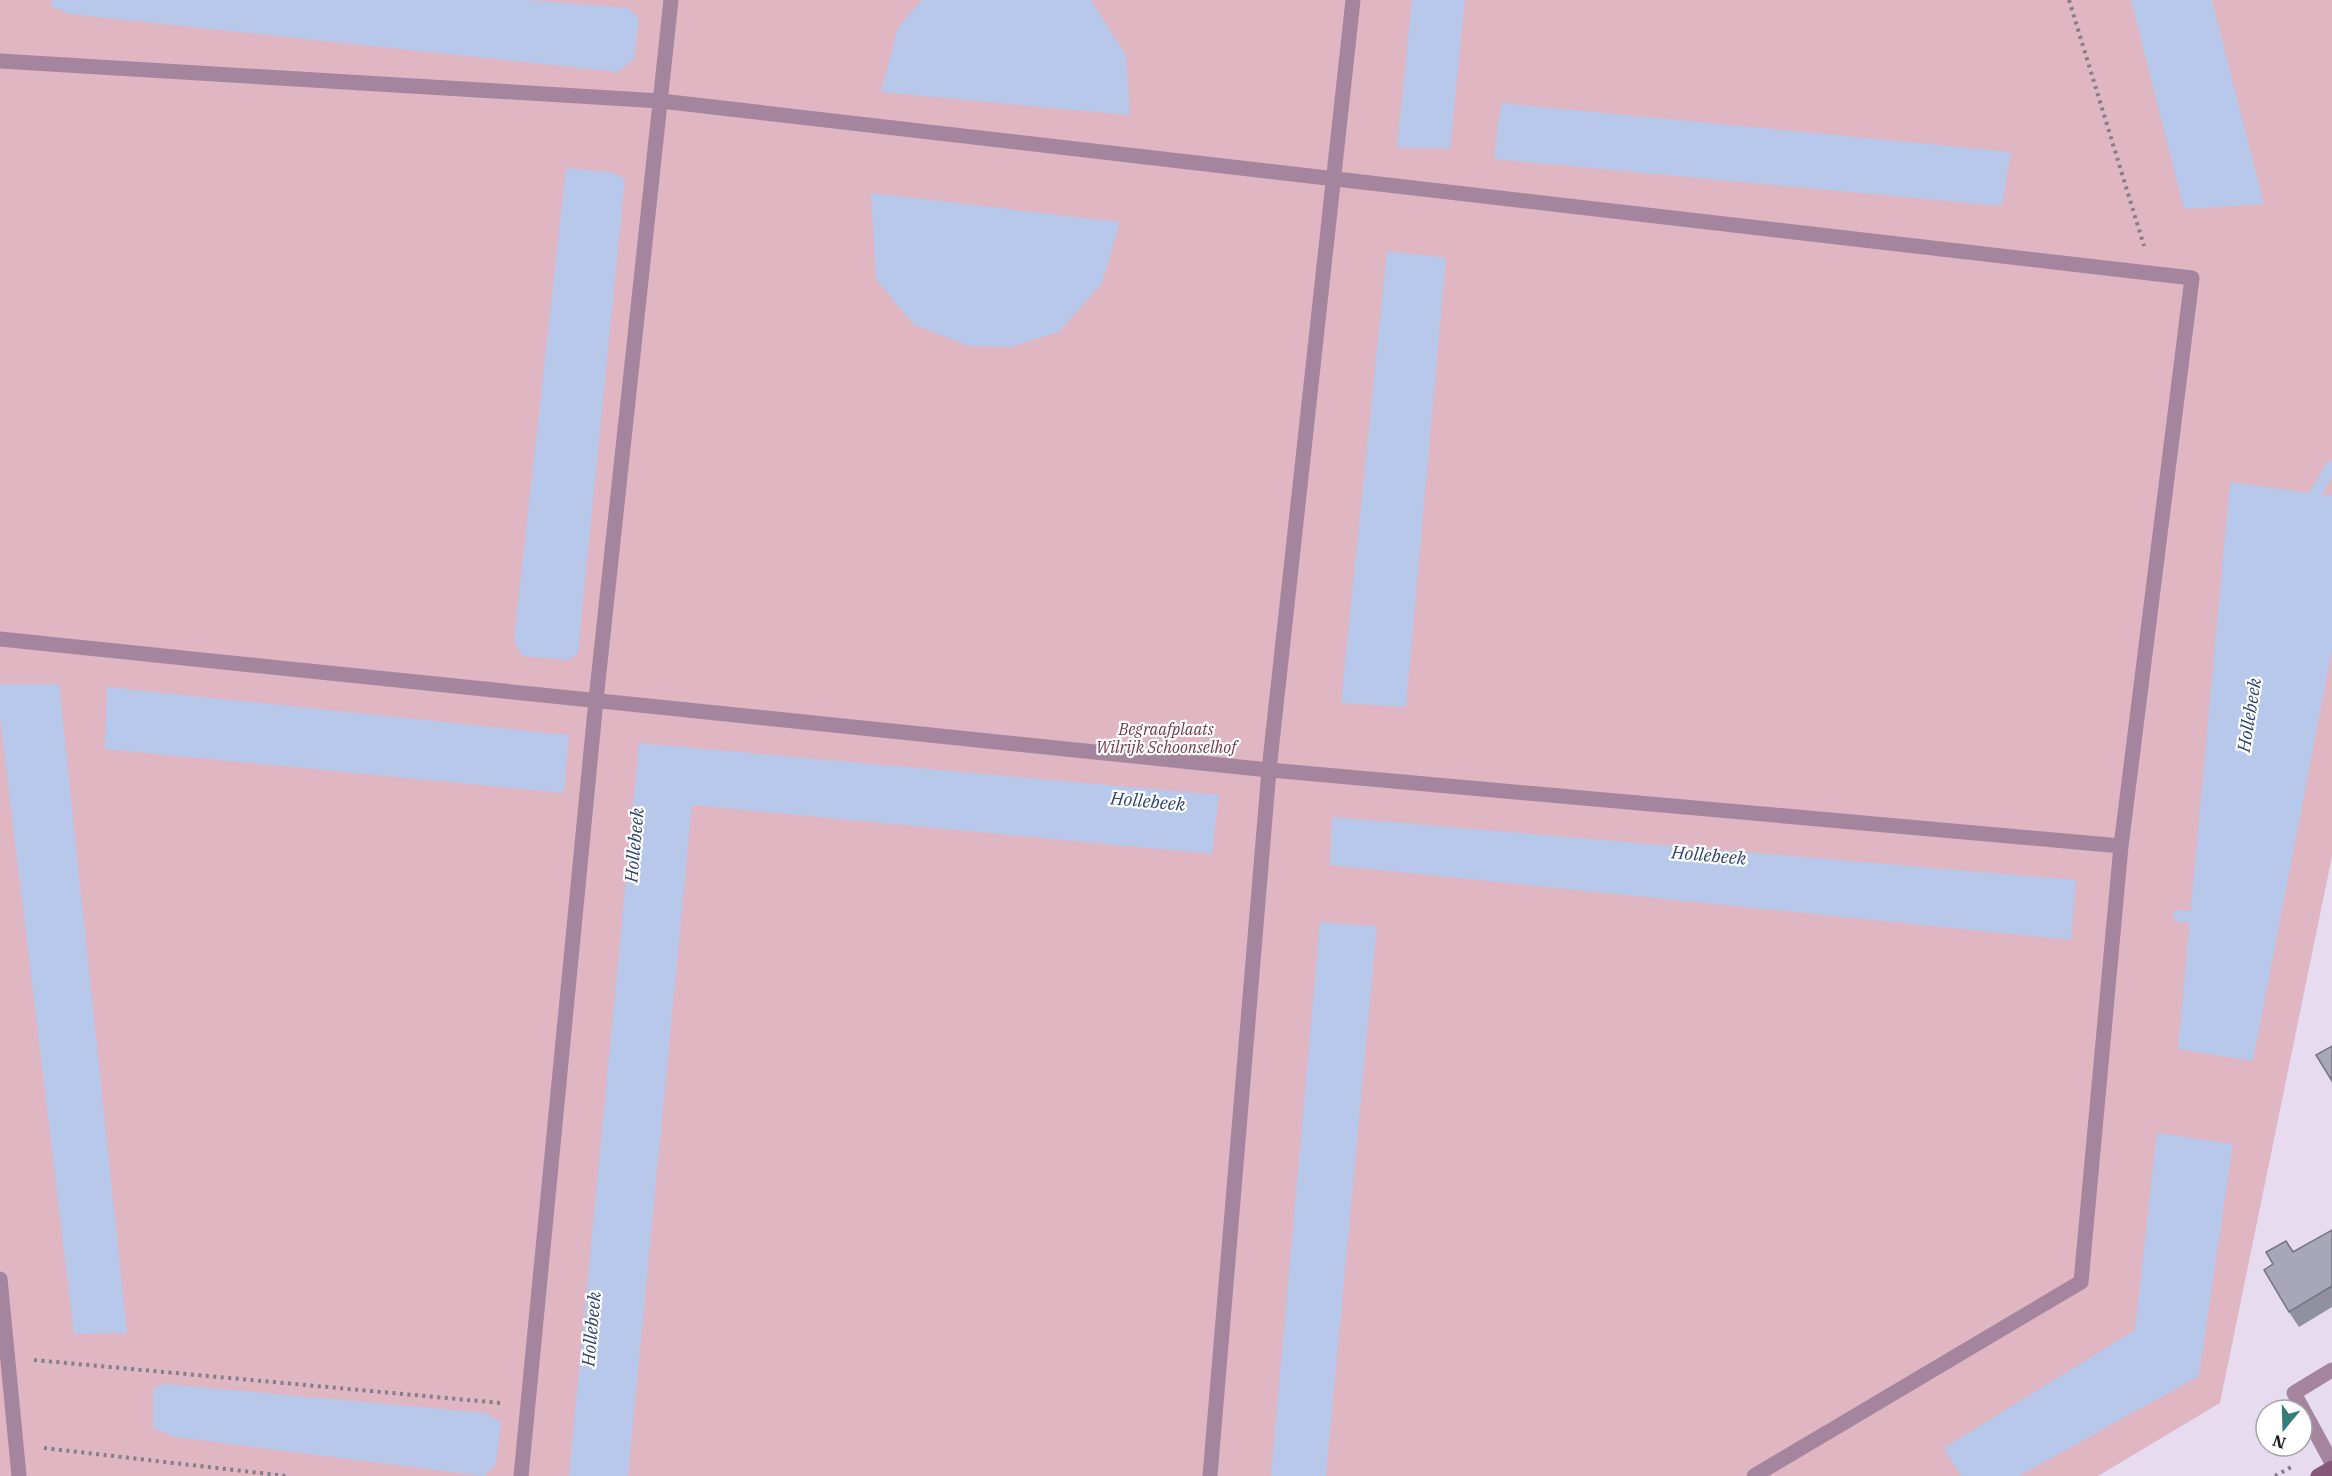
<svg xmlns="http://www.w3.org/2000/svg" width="2332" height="1476" font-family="'IBM Plex Serif',serif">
  <rect width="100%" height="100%" fill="#e7dcef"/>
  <path fill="#dfb6c2" d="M0,0H2332V856L2220,1403L2098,1476H0Z"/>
  <path fill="#b7c8ea" d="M52,0H526L629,8L639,19L634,59L618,72L70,14L51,6Z
    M922,0H1091L1126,55L1130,115L881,92L898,28Z
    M1412,0H1465L1450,149L1397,147Z
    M2131,0H2212L2264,204L2184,209Z
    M1501,103L2011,152L2002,206L1494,159Z
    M566,168L612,172L625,179L578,653L568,660L522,656L514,640Z
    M871,193L1120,222L1102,283L1059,332L1010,347L969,346L913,324L876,279Z
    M1387,251L1446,258L1406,707L1341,703Z
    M2230,482L2332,496V650L2253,1061L2178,1049Z
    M0,684H59L127,1333L74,1334L0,717Z
    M107,687L569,735L564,793L105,749Z
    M639,743L1219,795L1212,854L692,805L628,1476H569Z
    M1332,817L2076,880L2071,940L1330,865Z
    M1320,922L1377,926L1326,1476H1271Z
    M2157,1133L2233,1144L2199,1376L2019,1476H1961L1944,1448L2135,1330Z
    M165,1384L486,1413L501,1422L496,1465L484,1476L176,1437L153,1428V1389Z"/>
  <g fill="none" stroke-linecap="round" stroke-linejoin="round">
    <path stroke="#b7c8ea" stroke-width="12" d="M2308,506L2332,466
      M2179,916L2204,918"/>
    <path stroke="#847d8a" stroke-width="4" stroke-dasharray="3 4.5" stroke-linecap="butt" d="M2069,0L2144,246
      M34,1360L501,1403
      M44,1448L286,1476
      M2275,1476L2293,1466"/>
    <path stroke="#a4859d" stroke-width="15" d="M0,61L661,101L2192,278L2121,846L2081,1282L1754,1476
      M0,639L1269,770L2121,846
      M0,1279L19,1476
      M521,1476L596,700L671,0
      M1210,1476L1269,770L1353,0"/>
    <path stroke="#a4859d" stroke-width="15" d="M2332,1370L2294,1393L2332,1463"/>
    <path stroke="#86597b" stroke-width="15" d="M2318,1476L2332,1468"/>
  </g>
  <path fill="#9090a0" d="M2332,1230V1307L2299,1327L2289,1312L2273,1264L2286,1241L2293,1252Z"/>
  <path fill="#a8a7ba" stroke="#767582" stroke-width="1.5" d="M2332,1046V1081L2316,1055Z
    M2332,1230V1286L2289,1312L2264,1270L2273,1264L2266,1252L2286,1241L2293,1252Z"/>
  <g text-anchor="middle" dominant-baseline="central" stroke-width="4.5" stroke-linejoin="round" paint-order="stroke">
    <g font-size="16" font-style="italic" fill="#70384c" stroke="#fff">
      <text x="1166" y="729">Begraafplaats<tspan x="1166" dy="18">Wilrijk Schoonselhof</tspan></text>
    </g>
    <g font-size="18" font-style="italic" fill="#2c416e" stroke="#fff">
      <text transform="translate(2249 715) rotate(-81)">Hollebeek</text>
      <text transform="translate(1148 801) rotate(5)">Hollebeek</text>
      <text transform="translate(634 845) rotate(-85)">Hollebeek</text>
      <text transform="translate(1709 855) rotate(5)">Hollebeek</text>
      <text transform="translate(591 1329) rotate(-85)">Hollebeek</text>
    </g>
  </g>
  <g transform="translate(2284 1428) rotate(199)"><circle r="28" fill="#ffffff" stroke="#a4a3a5" stroke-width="1.5"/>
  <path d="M0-4.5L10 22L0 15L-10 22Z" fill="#357d7b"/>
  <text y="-9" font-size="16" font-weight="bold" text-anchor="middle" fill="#1b181e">N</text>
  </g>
</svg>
